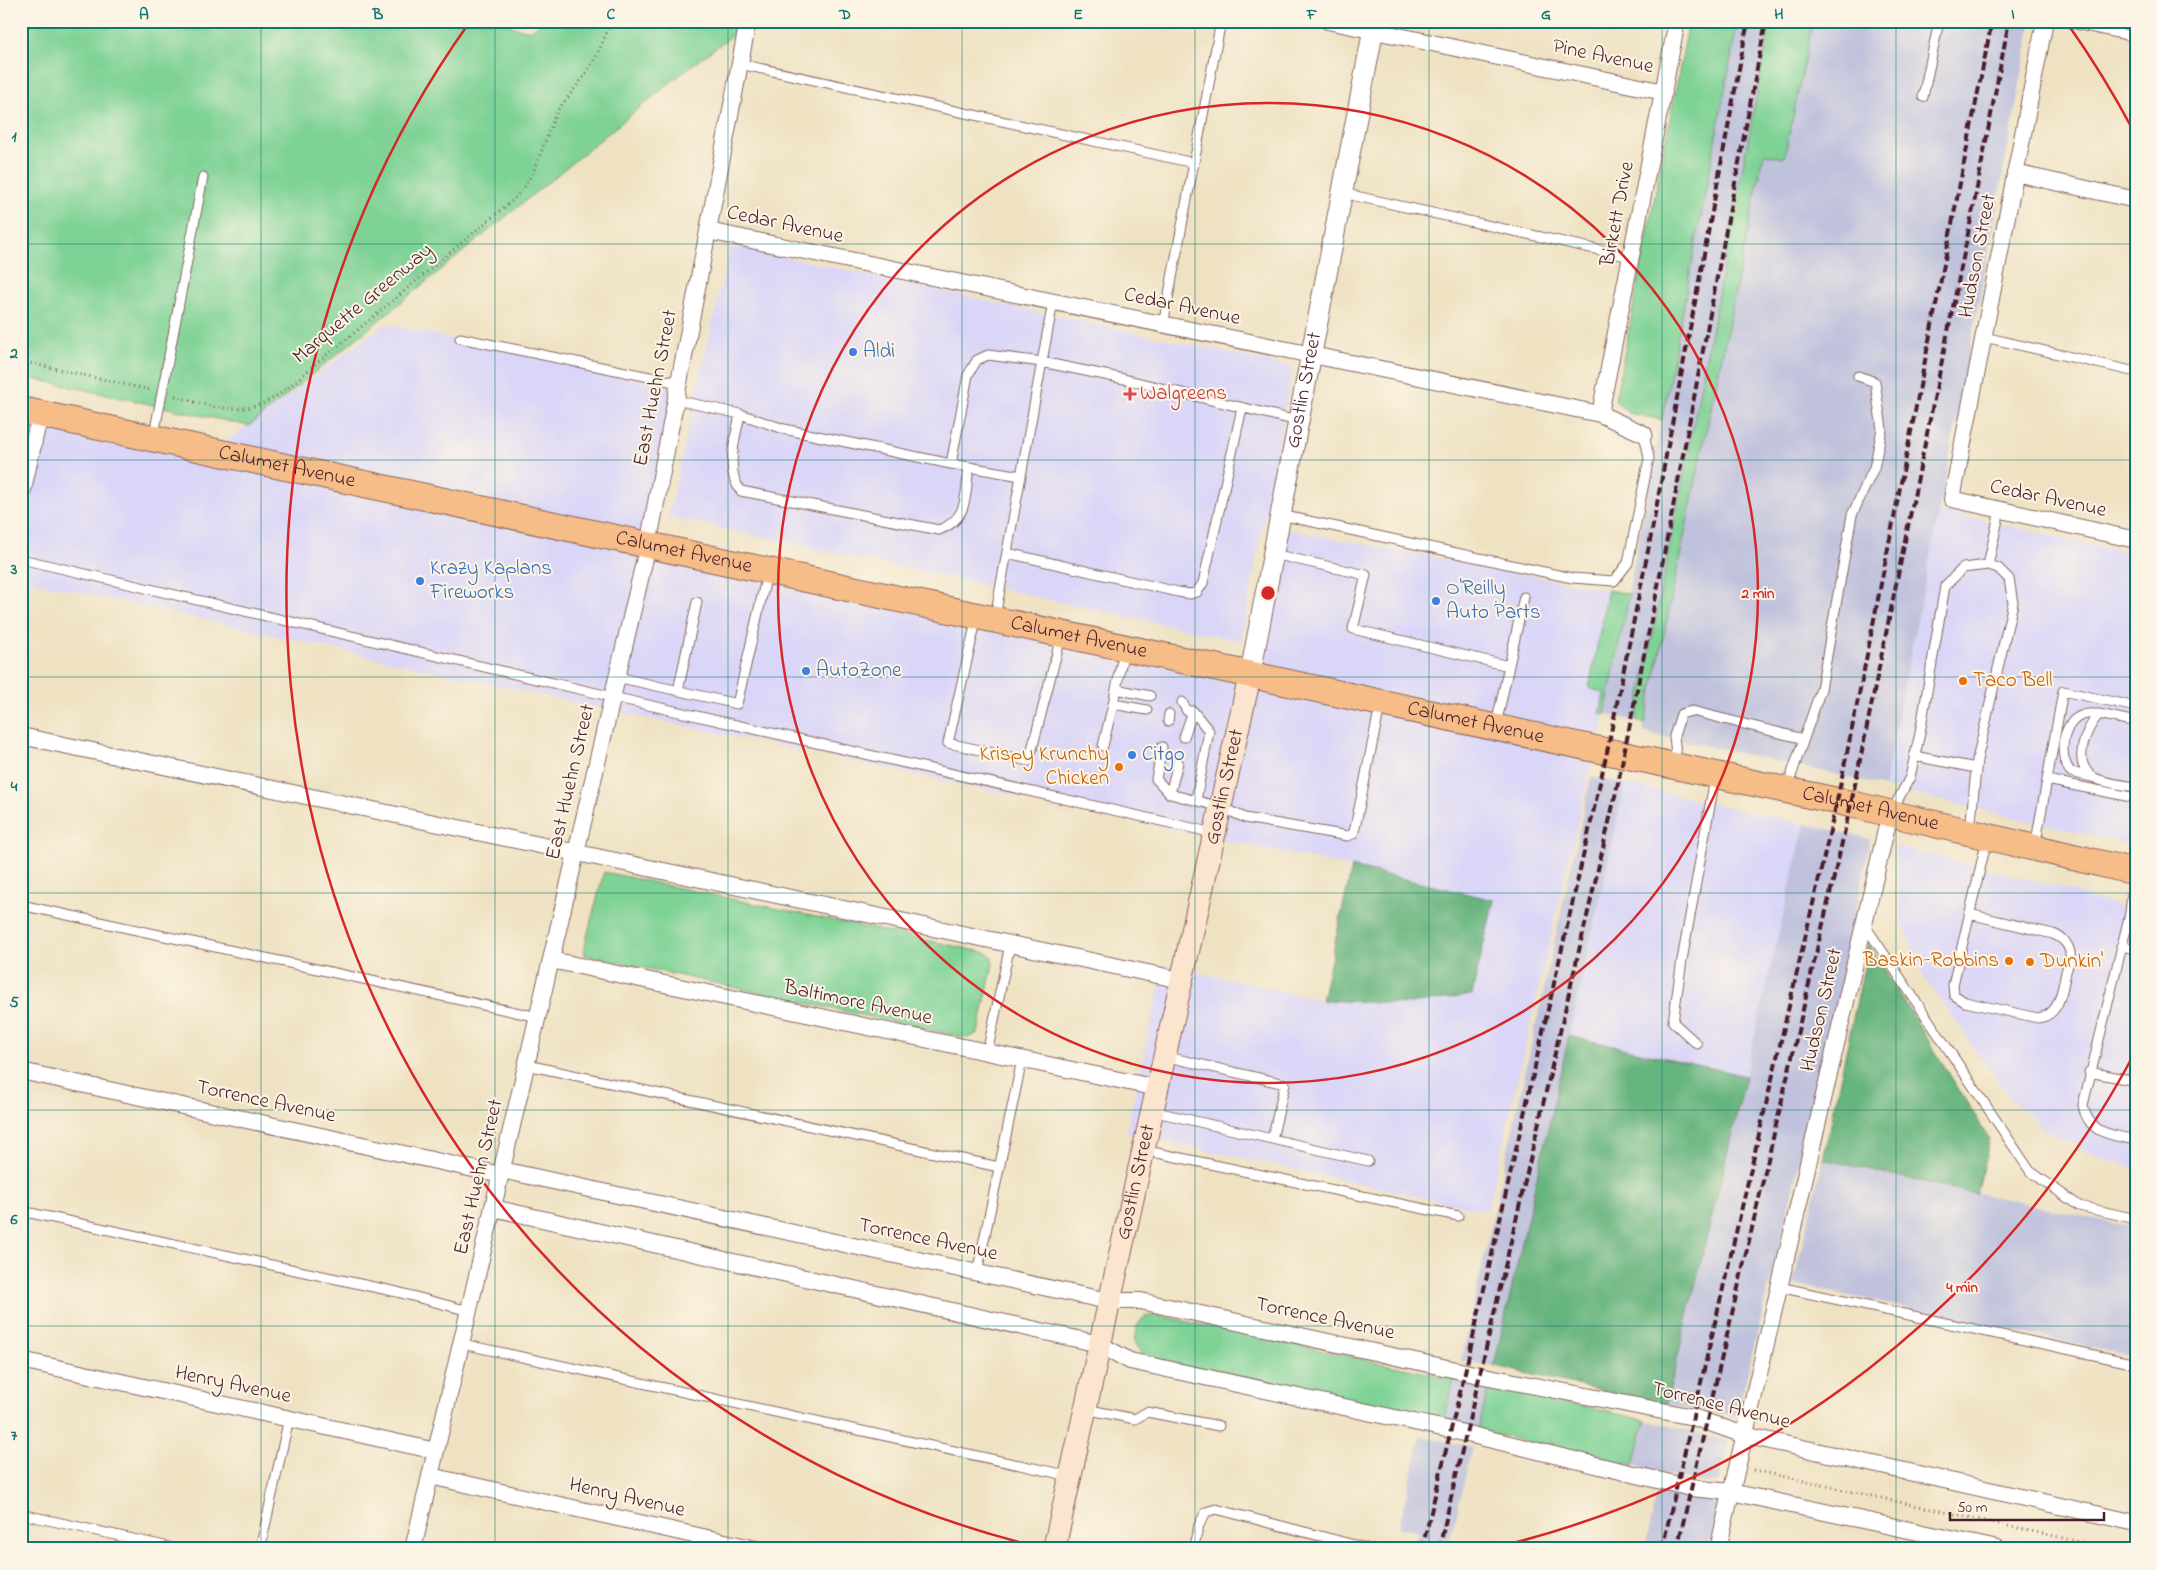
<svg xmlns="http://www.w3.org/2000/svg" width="2157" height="1570" font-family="'Indie Flower',sans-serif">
  <rect width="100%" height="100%" fill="#fcf5e5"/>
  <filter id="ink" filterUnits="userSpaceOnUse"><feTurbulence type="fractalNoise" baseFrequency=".02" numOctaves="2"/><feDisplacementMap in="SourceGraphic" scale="10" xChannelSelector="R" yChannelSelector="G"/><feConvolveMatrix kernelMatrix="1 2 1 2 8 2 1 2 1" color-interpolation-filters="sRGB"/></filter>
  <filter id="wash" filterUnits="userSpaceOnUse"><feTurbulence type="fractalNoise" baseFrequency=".0096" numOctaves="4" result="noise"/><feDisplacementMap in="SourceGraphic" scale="20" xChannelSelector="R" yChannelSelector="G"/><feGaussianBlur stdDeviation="1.12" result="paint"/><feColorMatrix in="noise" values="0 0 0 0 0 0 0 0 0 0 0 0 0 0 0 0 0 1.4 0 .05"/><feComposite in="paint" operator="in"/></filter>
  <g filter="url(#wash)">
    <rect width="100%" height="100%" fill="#efe2c3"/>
    <path fill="#dad6f7" d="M730,245L1293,367L1241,641L668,517Z
      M385,324L673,387L643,538L219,447Z
      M45,421L1593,756L1487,1211L1126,1133L1164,965L1322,1000L1351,867L614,711L21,579V523Z
      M1939,511L2136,554V846L1884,787Z
      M1284,529L1629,594L1599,743L1256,670Z
      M1625,784L1805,824L1746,1076L1569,1036Z
      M1895,846L2064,888L2097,900L2136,910V1169L2109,1161L2045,1130L2007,1094L1923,975L1902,920Z"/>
    <path fill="#c0c2dd" d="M1738,21H1771L1636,721L1605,714Z
      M1813,21H2032L1939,511L1884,787L1831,773L1643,732L1764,153L1784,158Z
      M1591,777L1625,784L1569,1036L1494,1366L1461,1361Z
      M1805,824L1870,839L1840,997L1737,1416L1666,1405Z
      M1823,1159L2136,1228V1357L1793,1284Z
      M1454,1379L1489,1386L1478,1431L1443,1423Z
      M1645,1420L1729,1441L1718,1482L1700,1483L1634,1465Z
      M1421,1436L1472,1447L1448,1549H1414L1418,1531L1398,1528Z
      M1658,1488L1720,1501L1708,1549H1645Z"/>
    <path fill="#7ed295" stroke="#647860" d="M21,21H511L510,26L530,31L543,21H735L733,35L692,65L249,426L21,376Z
      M1689,21H1738L1662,420L1628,413L1615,401Z
      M1771,21H1813L1784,158L1764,154L1645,724L1636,721Z
      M1608,590L1629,594L1605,714L1600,715L1604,693L1589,688Z
      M604,872L987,953L991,957L993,964L978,1033L968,1038L585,955L584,948Z
      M1156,1315L1454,1379L1443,1423L1149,1359L1139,1350L1134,1343L1137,1326L1144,1317Z
      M1489,1386L1645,1420L1634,1465L1478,1431Z"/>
    <path fill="#66b47e" stroke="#586a54" d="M1352,867L1494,900L1472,995L1411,1004L1322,1000Z
      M1869,944L1990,1140L1976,1194L1823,1159Z
      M1569,1036L1746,1076L1666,1405L1494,1366Z"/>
  </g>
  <g filter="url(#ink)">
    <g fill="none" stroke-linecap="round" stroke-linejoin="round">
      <g stroke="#846360" stroke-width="11">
        <path id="service" d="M2062,21L2136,37
          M740,64L1194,163
          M1923,97L1939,21
          M1342,193L1631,257
          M1163,325L1221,21
          M1984,337L2136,372
          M460,338L679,383
          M676,400L740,414L784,429L951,464L1021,476
          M740,414C736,437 724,471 741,491L939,530C969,519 965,495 969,467
          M154,435L203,177
          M951,464L968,375L977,360L988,355L1042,362L1124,379L1298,421
          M1281,515L1572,578L1614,581L1628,563L1649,458L1644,434
          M1007,553L1178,592L1190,594L1197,592L1203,583L1242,408
          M1273,554L1366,575L1353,629L1509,666
          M21,559L613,697L1214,833
          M1988,565L2000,510
          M977,617L948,743L1029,761L1061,637
          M995,617L1053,302
          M617,677L737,704L767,574
          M1116,689L1150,696
          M678,691L697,602
          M1182,702L1187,711H1193L1209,731L1196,800
          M1113,704L1124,650
          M1168,721L1169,714
          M2136,722L2099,714C2086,729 2071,763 2093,777C2102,783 2125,785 2136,787
          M1496,725L1524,597
          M1184,737L1193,711
          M1103,746L1113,704L1147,710
          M1162,747L1156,779L1170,794L1221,807L1245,818L1348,836L1353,834L1355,828L1380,706
          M1914,756L1976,768
          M1677,764L1674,736L1681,714L1692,711L1804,739
          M2092,777L2071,772C2057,757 2062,721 2083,715C2088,713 2094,714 2099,714
          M2047,780L2136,798
          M1787,788L1821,689L1852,515L1874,468L1882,429L1875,382L1858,376
          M1170,794L1178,762
          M1892,811L1910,777L1920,733L1945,586L1963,568L1988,565L1998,568L2009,579L2013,603L1977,760L1970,830
          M2035,847L2063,691L2136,707
          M2134,874L2130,913L2083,1105C2088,1134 2111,1135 2136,1140
          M21,905L538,1017
          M1969,914L2053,934C2061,937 2069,944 2070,953C2071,959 2067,967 2066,972C2062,990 2060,1016 2038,1018L1965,1002L1954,995L1953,985L1987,839
          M1864,924L2030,1171L2079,1206L2136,1219
          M2121,946L2136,949
          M1697,1044L1673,1022L1682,960L1715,778
          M987,1053L1010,945
          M527,1065L999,1167
          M2089,1072L2136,1081
          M1152,1111L1272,1139L1285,1084L1164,1056
          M1272,1139L1368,1161
          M1143,1150L1458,1216
          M21,1211L397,1292L469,1311
          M977,1273L1022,1060
          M1779,1287L2136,1364
          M462,1344L1070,1476
          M1085,1409L1135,1419L1147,1412L1219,1426
          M21,1514L178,1549
          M260,1549L289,1418
          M1193,1549L1199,1525L1206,1512L1216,1509L1370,1549"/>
      </g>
      <g stroke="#846360" stroke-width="18">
        <path id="minor" d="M1328,21L1664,92
          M2045,21L1952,499L2136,540
          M2015,173L2136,200
          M708,231L1600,414L1644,434
          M1600,414L1677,21
          M21,498L40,414
          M21,736L1181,980
          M551,960L1157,1088
          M21,1071L501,1175
          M502,1170L1108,1301H1141L1479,1375L1693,1417L1744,1435L2136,1523
          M493,1208L1099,1344L1130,1361L1451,1430L1691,1488L1731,1492L1998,1549
          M21,1360L436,1451
          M430,1476L756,1549
          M413,1549L648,545L748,21
          M1718,1549L1890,813"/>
      </g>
      <g stroke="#846360" stroke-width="22">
        <g id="tertiary">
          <path id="s1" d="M1250,675L1375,21"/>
        </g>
      </g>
      <g stroke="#846360" stroke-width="24">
        <g id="secondary">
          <path id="s2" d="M1054,1549L1250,675"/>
        </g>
      </g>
      <g stroke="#846360" stroke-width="28">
        <g id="primary">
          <path id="s3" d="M21,410L1851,804L2136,872"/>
        </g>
      </g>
      <path stroke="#846360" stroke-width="3" stroke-dasharray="1 4" stroke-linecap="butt" d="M21,361L150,390
        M175,396C202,404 230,414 258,405C280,398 301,376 319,361C385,309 448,253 513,200L526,185L535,168L557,111L583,78L597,55L612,21
        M1754,1470L2113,1549"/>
      <use href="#service" stroke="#fff" stroke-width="9"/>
      <use href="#minor" stroke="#fff" stroke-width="16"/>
      <use href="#tertiary" stroke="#fff" stroke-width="20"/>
      <use href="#secondary" stroke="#fce5cf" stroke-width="22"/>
      <use href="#primary" stroke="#f7bd88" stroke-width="26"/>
      <path stroke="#4a1f2b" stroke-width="4" stroke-dasharray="8 4" stroke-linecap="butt" d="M1422,1549L1465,1372L1607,752L1649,546L1748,21
        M1439,1549L1617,788L1657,591L1766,21
        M1662,1549L1837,801L1864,670L1992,21
        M1677,1549L1851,804L1971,219L2009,21"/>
    </g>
  </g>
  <path fill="none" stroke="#0f766e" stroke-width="1" stroke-opacity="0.55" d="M261,21V1549M495,21V1549M728,21V1549M962,21V1549M1195,21V1549M1429,21V1549M1662,21V1549M1896,21V1549M21,244H2136M21,460H2136M21,677H2136M21,893H2136M21,1110H2136M21,1326H2136"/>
  <g fill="none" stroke="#d62828" stroke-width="2.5">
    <circle cx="1268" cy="593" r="490"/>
    <path d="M2134 1054A981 981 0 0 1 1497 1547M1039 1547A981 981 0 0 1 469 23M2067 23A981 981 0 0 1 2134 132"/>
  </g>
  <g fill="#3f7fe0" stroke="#fcf5e5" stroke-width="2">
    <circle cx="853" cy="352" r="5"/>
    <circle cx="420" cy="581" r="5"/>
    <circle cx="1436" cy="601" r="5"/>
    <circle cx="806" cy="671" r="5"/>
    <circle cx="1132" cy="755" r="5"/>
  </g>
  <path fill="#e0444e" stroke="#fcf5e5" stroke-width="2" d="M1127.5 386.5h5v5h5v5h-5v5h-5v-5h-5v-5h5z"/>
  <g fill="#e8710a" stroke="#fcf5e5" stroke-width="2">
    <circle cx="1963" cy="681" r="5"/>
    <circle cx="1119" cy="767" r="5"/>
    <circle cx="2009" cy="961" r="5"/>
    <circle cx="2030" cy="962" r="5"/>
  </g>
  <g text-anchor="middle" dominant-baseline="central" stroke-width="4" stroke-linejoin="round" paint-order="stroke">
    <g font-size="21" fill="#4a1f2b" stroke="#fcf5e5">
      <text transform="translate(1603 57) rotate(12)">Pine Avenue</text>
      <text transform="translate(1618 214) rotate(-79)">Birkett Drive</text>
      <text transform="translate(785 225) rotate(12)">Cedar Avenue</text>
      <text transform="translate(1978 256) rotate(-79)">Hudson Street</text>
      <text transform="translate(363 304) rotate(-40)">Marquette Greenway</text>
      <text transform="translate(1182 307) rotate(12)">Cedar Avenue</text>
      <text transform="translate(656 388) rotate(-79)">East Huehn Street</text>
      <text stroke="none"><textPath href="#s1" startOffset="290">Gostlin Street</textPath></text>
      <text stroke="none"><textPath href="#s3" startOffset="272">Calumet Avenue</textPath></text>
      <text transform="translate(2048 499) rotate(12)">Cedar Avenue</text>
      <text stroke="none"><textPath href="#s3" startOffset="678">Calumet Avenue</textPath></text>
      <text stroke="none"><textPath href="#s3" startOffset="1082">Calumet Avenue</textPath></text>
      <text stroke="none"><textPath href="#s3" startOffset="1488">Calumet Avenue</textPath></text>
      <text transform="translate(571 782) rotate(-77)">East Huehn Street</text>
      <text stroke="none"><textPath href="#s2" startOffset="781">Gostlin Street</textPath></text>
      <text stroke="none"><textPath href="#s3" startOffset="1892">Calumet Avenue</textPath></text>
      <text transform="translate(858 1003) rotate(12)">Baltimore Avenue</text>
      <text transform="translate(1822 1010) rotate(-77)">Hudson Street</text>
      <text transform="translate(266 1102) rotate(12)">Torrence Avenue</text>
      <text transform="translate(479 1177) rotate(-77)">East Huehn Street</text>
      <text stroke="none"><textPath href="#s2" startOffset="376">Gostlin Street</textPath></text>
      <text transform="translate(928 1240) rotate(12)">Torrence Avenue</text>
      <text transform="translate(1325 1319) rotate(12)">Torrence Avenue</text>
      <text transform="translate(233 1385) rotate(12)">Henry Avenue</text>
      <text transform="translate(1721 1406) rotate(14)">Torrence Avenue</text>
      <text transform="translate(627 1498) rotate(13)">Henry Avenue</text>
    </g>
    <g font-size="21" fill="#366cbe" stroke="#fcf5e5" text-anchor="start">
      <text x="863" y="352">Aldi</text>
      <text x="430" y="569">Krazy Kaplans<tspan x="430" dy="24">Fireworks</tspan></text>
      <text x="1446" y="589">O'Reilly<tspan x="1446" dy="24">Auto Parts</tspan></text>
      <text x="816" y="671">AutoZone</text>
      <text x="1142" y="755">Citgo</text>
    </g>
    <g font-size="21" fill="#be3a42" stroke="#fcf5e5" text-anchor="start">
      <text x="1140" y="394">Walgreens</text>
    </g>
    <g font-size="21" fill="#c56008" stroke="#fcf5e5" text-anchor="start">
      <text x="1973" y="681">Taco Bell</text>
      <text x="1109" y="755" text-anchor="end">Krispy Krunchy<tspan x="1109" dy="24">Chicken</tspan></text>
      <text x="1999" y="961" text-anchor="end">Baskin-Robbins</text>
      <text x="2040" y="962">Dunkin'</text>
    </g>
  </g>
  <circle cx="1268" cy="593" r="8" fill="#d62828" stroke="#fcf5e5" stroke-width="2.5"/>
  <g font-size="15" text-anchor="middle" font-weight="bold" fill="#d62828" stroke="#fcf5e5" stroke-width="4" stroke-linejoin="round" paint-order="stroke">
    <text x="1758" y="598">2 min</text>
    <text x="1962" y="1292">4 min</text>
  </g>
  <rect width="2157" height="1570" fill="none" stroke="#fcf5e5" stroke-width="55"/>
  <path d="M1950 1512v8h154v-8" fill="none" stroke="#4a1f2b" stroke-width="2.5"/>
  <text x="1957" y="1512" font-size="15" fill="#4a1f2b" stroke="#fcf5e5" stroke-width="4" paint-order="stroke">50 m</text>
  <rect x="28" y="28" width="2102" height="1514" fill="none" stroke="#0f766e" stroke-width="2"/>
  <g font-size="16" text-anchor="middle" font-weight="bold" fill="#0f766e">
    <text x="144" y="19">A</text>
    <text x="378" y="19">B</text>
    <text x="611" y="19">C</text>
    <text x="845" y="19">D</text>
    <text x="1078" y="19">E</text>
    <text x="1312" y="19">F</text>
    <text x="1546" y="19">G</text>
    <text x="1779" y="19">H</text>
    <text x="2013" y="19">I</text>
    <text x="14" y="141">1</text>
    <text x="14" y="358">2</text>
    <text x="14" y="574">3</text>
    <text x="14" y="791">4</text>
    <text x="14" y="1007">5</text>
    <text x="14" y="1224">6</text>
    <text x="14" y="1440">7</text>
  </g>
</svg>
